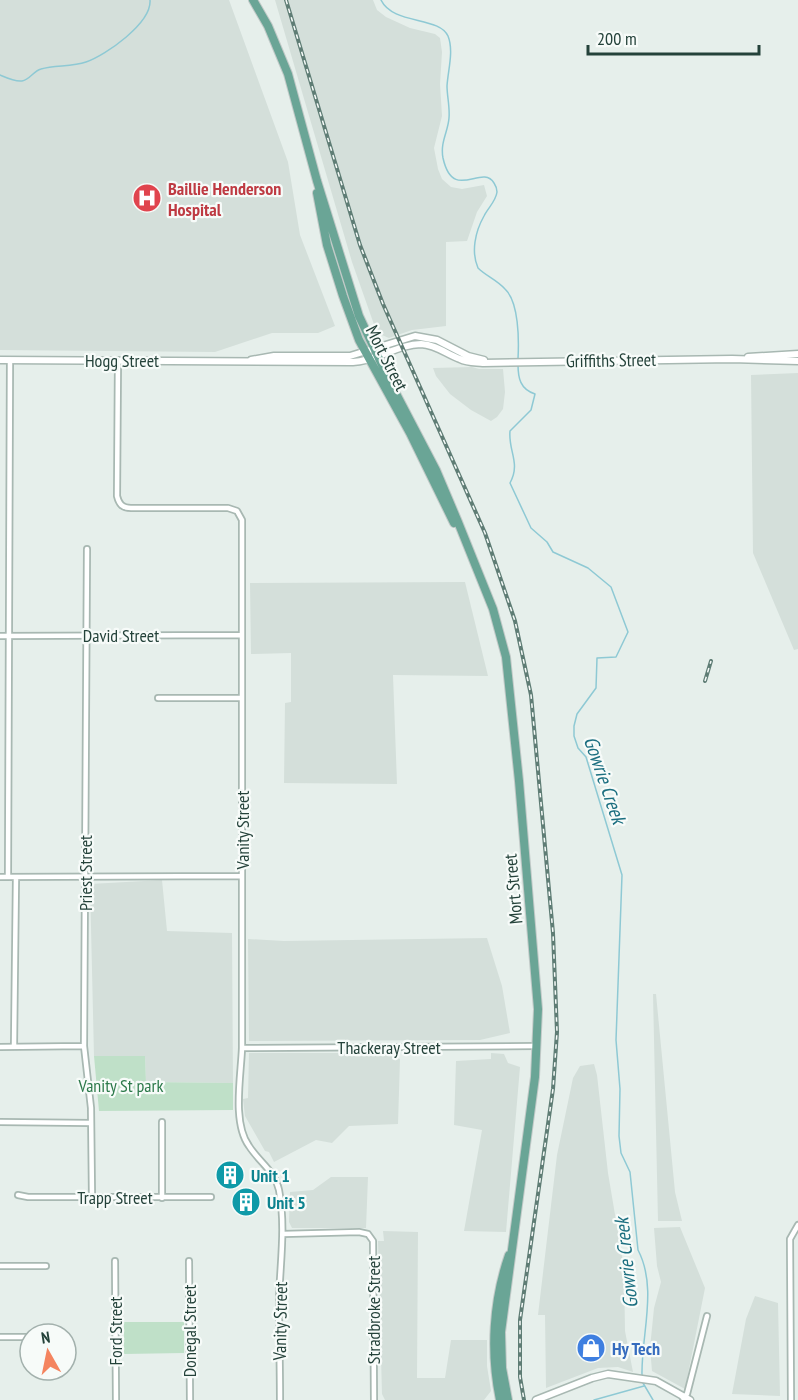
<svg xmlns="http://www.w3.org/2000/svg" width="798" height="1400" font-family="'PT Sans Narrow',sans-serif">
  <rect width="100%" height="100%" fill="#e6efeb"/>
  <path fill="#d4dfda" d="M0,0H229L288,162L300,235L335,326L318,333H272L215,352L0,350Z
    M275,0H373L377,10L386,17L410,28L435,34L440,38L442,52L440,84L442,116L434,148L438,169L442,179L451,187L462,189L484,185L487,196L477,212L467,241L446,242V326L412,330L389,338L377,333L352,262Z
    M472,367L479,369H503L505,392L503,409L497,417L491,421L471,410L450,394L436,376L433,368Z
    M798,373V649L794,650L753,553L751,375Z
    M465,582L488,676L393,675L397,784L284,783L285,703L291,702V653L251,654L250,583Z
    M162,880L167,931L232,933L233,1083L146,1082L145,1056H94L90,884Z
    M487,938L502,986L510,1033L480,1040L249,1041L248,939L284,941Z
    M653,994H656L675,1192L682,1221H658Z
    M249,1053H386L400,1059L398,1124L349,1126L332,1143L316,1140L274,1162L269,1152L265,1151L245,1116L243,1099L248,1098Z
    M491,1053L504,1054L508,1063L520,1067L506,1232L464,1231L482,1130L454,1125L456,1061L491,1059Z
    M594,1064L597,1075L608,1173L624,1268L625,1331L633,1372L618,1367L598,1368L546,1388L545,1315H538L557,1155L573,1078L580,1066Z
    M331,1177H368L366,1228H292L289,1222L290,1192L313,1190Z
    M680,1227L705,1288L685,1389L652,1371L650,1348L654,1308L661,1282L657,1266L654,1228Z
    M383,1231L418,1232L417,1378H445L451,1340H487V1366L491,1391L484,1400H385L382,1394L378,1241H384Z
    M755,1296L778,1303L780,1396L732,1394L746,1319Z"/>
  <path fill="#bfe0c8" d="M94,1056H145L146,1082L233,1083V1110L99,1111Z
    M124,1322H184V1353L124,1354Z"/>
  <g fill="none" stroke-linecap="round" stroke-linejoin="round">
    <path stroke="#8ec9d4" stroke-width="1.5" d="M381,0C393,25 439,16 448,36C454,51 448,70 447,86C447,96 450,107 449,118C448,132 440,142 443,158C453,203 482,163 494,183C496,186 497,189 497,192C496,201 488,208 484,216C475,232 471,252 478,268C486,276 497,280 505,289C519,302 519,340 518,359
      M0,75C7,78 15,82 22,81C30,80 33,71 41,69C55,65 72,67 86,62C106,55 152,23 150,0
      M518,364C518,378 520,389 535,394L531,410L510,431C508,451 521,463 510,483L531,528L547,542L553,552L588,568L611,587L628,632L616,657L597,658L596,688L577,714L574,726V736L578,748L586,757L622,875L616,1040L620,1089L619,1136L621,1153L630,1172L638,1250C658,1288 641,1335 642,1375
      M643,1383L653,1400
      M594,1400L644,1386"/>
    <g stroke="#a8b8b2" stroke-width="8">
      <path id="minor" d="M118,360L117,496C119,504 122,508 131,508H228L237,511L242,520V1048C241,1076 232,1123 249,1146C259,1162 275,1171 279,1190C286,1227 280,1263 279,1300C279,1333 280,1367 280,1400
        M87,549L84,1046L91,1108L92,1197
        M0,636L241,635
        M158,698H242
        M8,876L10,360
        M0,877L242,876
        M14,1046L16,877
        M0,1047L84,1046
        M242,1048L536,1046
        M0,1122L91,1123
        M18,1195L28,1197H211
        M162,1198V1122
        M283,1234L359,1232L368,1234L373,1241L374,1400
        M115,1261L116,1400
        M189,1261L190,1400
        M0,1266H46
        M0,1337H30
        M683,1398L687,1394L707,1316
        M791,1400L790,1239L798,1225"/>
    </g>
    <g stroke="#a8b8b2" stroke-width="9">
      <path id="tertiary" d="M748,357L798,354
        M0,360L353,362C377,361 398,344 421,344C437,345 446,354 460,359C468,363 476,362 483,363L732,359L798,361
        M251,360L274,356H350L415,336L437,340L468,356L484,360
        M536,1400L592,1378L608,1374L656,1381L690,1400"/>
    </g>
    <g stroke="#c2cac8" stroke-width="10">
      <path id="primary" d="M253,0L268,26L288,74L317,181L359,316L390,382L436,470L458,522L493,609L506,657L519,781L538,1009L535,1077L501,1332L502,1368L508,1400
        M317,193L327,245L343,296L359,340L410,433L454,523
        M500,1400C490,1352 493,1301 509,1255"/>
    </g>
    <use href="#minor" stroke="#fff" stroke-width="4.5"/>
    <use href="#tertiary" stroke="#fff" stroke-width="6"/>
    <use href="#primary" stroke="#6aa596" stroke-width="8"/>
    <g stroke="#5f7d75" stroke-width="4">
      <path id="rail" d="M286,0L360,245L383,304L485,533L515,621L531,695L553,933L557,1032L553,1089L520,1320V1377L524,1400
        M705,681L711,661"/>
    </g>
    <use href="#rail" stroke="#f7fbf9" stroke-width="1.5" stroke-dasharray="4.5" stroke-linecap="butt"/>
  </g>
  <defs>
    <g id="hospital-disc" transform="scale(1.5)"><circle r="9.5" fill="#e0444e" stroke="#f7fbf9"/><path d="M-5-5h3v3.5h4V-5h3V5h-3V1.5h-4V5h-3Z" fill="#fff"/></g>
    <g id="building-disc" transform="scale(1.5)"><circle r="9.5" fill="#0f9aa8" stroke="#f7fbf9"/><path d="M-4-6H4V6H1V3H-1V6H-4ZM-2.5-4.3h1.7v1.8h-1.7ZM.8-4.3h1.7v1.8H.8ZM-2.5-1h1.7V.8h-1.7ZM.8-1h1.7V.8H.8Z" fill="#fff"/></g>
    <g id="shop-disc" transform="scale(1.5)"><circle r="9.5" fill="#3f7fe0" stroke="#f7fbf9"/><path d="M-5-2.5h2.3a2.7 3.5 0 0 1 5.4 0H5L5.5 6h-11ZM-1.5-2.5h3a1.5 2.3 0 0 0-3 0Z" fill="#fff"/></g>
  </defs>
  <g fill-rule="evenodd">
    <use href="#hospital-disc" x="147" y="198"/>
    <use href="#building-disc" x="230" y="1175"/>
    <use href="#building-disc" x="246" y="1202"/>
    <use href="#shop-disc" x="591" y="1348"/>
  </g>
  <g text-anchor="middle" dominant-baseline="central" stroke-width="4.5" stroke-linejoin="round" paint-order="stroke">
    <g font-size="18" font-weight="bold" fill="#be3a42" stroke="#f7fbf9" text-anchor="start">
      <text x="168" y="188">Baillie Henderson<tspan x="168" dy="21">Hospital</tspan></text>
    </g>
    <g font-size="18" fill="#24423a" stroke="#f7fbf9">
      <text transform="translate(387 358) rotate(63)">Mort Street</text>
      <text x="122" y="360">Hogg Street</text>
      <text transform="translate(611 360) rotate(-1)">Griffiths Street</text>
      <text x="121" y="635">David Street</text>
      <text transform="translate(242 830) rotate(-90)">Vanity Street</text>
      <text transform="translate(85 873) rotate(-90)">Priest Street</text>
      <text transform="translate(513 889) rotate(-95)">Mort Street</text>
      <text x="389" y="1047">Thackeray Street</text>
      <text x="115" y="1197">Trapp Street</text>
      <text transform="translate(373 1310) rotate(-90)">Stradbroke Street</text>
      <text transform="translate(280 1321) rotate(-89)">Vanity Street</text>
      <text transform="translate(115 1331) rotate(-90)">Ford Street</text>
      <text transform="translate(189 1331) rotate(-90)">Donegal Street</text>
    </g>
    <g font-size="18" fill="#2d7a4b" stroke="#f7fbf9">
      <text x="121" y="1085">Vanity St park</text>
    </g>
    <g font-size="18" font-weight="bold" fill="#0d838f" stroke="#f7fbf9" text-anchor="start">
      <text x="251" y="1175">Unit 1</text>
      <text x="267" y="1202">Unit 5</text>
    </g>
    <g font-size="18" font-weight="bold" fill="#366cbe" stroke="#f7fbf9" text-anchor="start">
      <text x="612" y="1348">Hy Tech</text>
    </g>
    <g font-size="20" font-style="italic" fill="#1c6f80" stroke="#f7fbf9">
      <text transform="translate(605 780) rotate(71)">Gowrie Creek</text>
      <text transform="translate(626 1263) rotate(-96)">Gowrie Creek</text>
    </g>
  </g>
  <g transform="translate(48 1352) rotate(351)"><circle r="28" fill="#f7fbf9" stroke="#a3b1ad" stroke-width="1.5"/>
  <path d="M0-4.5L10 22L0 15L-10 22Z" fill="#f4845f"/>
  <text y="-9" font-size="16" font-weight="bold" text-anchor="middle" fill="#24423a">N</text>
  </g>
  <path d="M588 45v9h171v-9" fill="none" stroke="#24423a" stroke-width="3"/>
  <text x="597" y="45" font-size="18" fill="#24423a" stroke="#f7fbf9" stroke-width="4.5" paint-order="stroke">200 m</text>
</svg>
